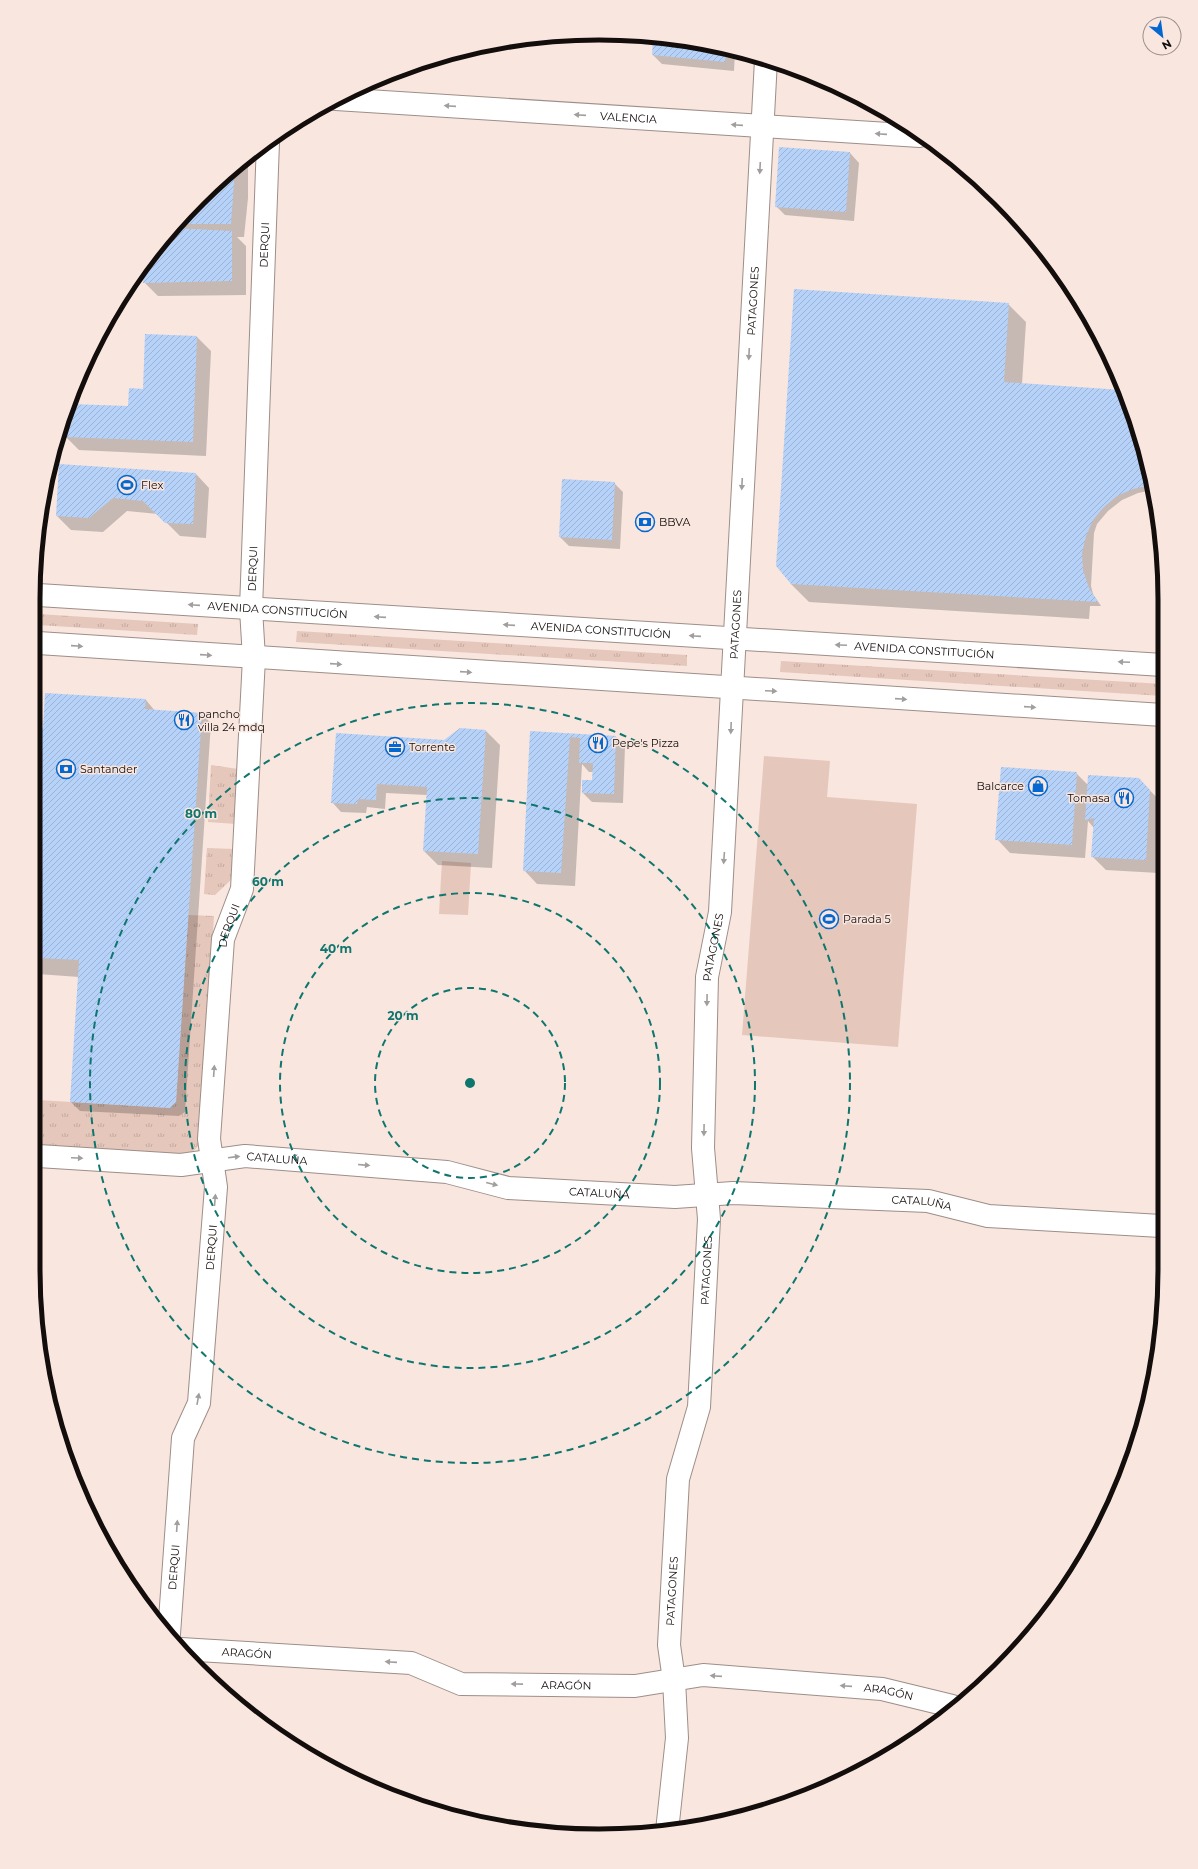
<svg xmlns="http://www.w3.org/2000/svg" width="1198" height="1869" font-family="Montserrat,sans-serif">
  <defs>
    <pattern id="grass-tufts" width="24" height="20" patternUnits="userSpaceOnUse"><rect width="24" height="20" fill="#e5c7bb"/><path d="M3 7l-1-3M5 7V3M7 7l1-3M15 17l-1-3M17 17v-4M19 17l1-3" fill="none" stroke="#c4aa9f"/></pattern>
    <pattern id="building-hatch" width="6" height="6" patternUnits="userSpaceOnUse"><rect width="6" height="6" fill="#b6d2f9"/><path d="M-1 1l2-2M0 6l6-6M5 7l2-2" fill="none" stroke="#9cb3d4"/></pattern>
  </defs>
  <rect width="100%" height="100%" fill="#f8e6df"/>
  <path fill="url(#grass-tufts)" d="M38,614L198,624L197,635L38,625Z
    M297,631L687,655V666L296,642Z
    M781,661L1163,684V696L780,672Z
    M211,765L238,769L236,824L208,822Z
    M207,848L234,849L233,878L215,895L204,894Z
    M188,915L214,916L200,1141C197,1150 192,1153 183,1156L38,1149V1100L170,1108L176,1102Z"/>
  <path fill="#e5c7bb" d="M764,756L830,761L827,797L917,804L898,1047L742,1035Z
    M442,861L471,863L468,915L439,914Z"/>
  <path fill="#0003" d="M654,37L673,38L735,52L734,71L662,64L653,55Z
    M780,148L850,153L859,163L854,221L785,215L776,206Z
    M248,156V198L244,237H237L246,246V295L158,296L144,282L146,264L171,229H183L178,224V222Z
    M1008,304L1026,322L1022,384L1122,391L1146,453L1155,508L1148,501V491L1138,493L1122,500L1108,511L1097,524L1094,533L1091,586L1093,594L1101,606H1090L1089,619L809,602L791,584Z
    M146,335L197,337L211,351L206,456L79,450L66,437L129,407L144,390Z
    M60,465L196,474L209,488L206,538L180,536L158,514L127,511L103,532L71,530L57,516Z
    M614,483L623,492L620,549L569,546L560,537Z
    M146,700L155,711L201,714L211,723L185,1112L179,1116L80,1111L71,1102L79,977L38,974V729H44Z
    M460,730L486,731L500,745L492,868L438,865L424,851L427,795L386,793L385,809L367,807L366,813L341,812L332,802L444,741Z
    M531,732L616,737L625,746L623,803L592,802L583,793L593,781V772H589L582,764L575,886L537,884L524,870Z
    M1076,773L1088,785L1139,779L1163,804L1159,873L1106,870L1092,856L1094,828L1088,821L1085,858L1010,853L997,839Z"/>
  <path fill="url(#building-hatch)" d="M653,37L673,38L726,50L725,62L652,55Z
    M779,147L850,152L846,212L775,207Z
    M235,169L231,224H177V223Z
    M172,228L232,231V281L143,283L145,266Z
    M794,289L1009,303L1004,382L1122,390L1146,453L1154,502L1147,501V486L1133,489L1117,496L1104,507L1093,520L1086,536L1082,553L1083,570L1089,588L1098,602L791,584L776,566Z
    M145,334L197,336L193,442L65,437V423L70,404L128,406L129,388L143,389Z
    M59,464L196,473L193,524L165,523L143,501L113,498L89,518L56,516Z
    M562,479L615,482L612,540L559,537Z
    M45,693L146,699L145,709L202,713L176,1102L170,1108L70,1102L79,960L38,958V728H43Z
    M460,728L486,730L478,854L423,851L427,787L377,784L376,800L358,799L357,804L331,803L336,733L444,740Z
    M530,731L616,736L614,794L582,793V780H592L593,763H579L580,738L570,737L561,873L523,871Z
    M1001,767L1077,772L1072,845L995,840Z
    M1088,775L1139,778L1150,790L1146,860L1091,857L1094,818L1085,820Z"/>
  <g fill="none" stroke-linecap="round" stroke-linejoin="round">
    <g stroke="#9e8e88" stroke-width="24">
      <g id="minor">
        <path id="s1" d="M336,99L920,136"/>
        <path id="s2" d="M38,1156L181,1165L245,1156L447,1172L508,1188L675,1197L733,1193L928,1201L988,1216L1161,1226"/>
        <path id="s3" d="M169,1634L183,1438L199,1403L216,1187L209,1139L223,939L242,889L254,658L251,609L268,142"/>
        <path id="s4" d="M181,1649L411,1663L461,1684L635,1686L703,1675L882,1689L952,1706"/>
        <path id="s5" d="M667,1831L677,1738L674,1680L669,1645L678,1479L699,1407L709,1219L703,1148L707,977L720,912L766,60"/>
      </g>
    </g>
    <g stroke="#9e8e88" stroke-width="24">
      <g id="major">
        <path id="s6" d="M38,595L1163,665"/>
        <path d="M38,643L1163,715"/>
      </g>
    </g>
    <use href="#minor" stroke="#fff" stroke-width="22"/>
    <use href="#major" stroke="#fff" stroke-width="22"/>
  </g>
  <defs><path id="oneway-solid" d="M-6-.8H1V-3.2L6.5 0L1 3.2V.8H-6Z"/></defs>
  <g fill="#a19e9d">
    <use href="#oneway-solid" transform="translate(450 106) rotate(-176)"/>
    <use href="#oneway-solid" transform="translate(580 115) rotate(-176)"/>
    <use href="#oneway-solid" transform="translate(737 125) rotate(-176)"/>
    <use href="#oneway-solid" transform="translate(881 134) rotate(-176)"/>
    <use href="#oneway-solid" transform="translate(760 168) rotate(93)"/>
    <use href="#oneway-solid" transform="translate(749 354) rotate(93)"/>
    <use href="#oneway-solid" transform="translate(742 484) rotate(93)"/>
    <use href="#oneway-solid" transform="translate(194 605) rotate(-176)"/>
    <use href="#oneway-solid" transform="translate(380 617) rotate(-176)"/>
    <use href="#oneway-solid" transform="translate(509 625) rotate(-176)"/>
    <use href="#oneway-solid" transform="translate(695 636) rotate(-176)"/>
    <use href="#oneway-solid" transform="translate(841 645) rotate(-177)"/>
    <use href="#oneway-solid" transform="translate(77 646) rotate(4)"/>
    <use href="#oneway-solid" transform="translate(206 655) rotate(4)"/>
    <use href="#oneway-solid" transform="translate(1124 662) rotate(-177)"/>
    <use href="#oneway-solid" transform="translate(336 664) rotate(4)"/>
    <use href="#oneway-solid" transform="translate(466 672) rotate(4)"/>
    <use href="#oneway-solid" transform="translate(771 691) rotate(3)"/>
    <use href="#oneway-solid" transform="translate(901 699) rotate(4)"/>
    <use href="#oneway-solid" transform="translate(1030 707) rotate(4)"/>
    <use href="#oneway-solid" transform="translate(731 728) rotate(92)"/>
    <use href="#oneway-solid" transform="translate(724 858) rotate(94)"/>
    <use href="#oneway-solid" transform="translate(707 1000) rotate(91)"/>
    <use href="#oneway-solid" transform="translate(214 1071) rotate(-86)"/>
    <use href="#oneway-solid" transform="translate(704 1130) rotate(91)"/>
    <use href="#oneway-solid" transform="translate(234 1157) rotate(-7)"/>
    <use href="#oneway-solid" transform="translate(77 1158) rotate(3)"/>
    <use href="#oneway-solid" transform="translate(364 1165) rotate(5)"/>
    <use href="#oneway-solid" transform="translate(492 1184) rotate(14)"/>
    <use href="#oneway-solid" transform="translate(215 1200) rotate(-85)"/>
    <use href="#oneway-solid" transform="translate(198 1399) rotate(-80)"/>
    <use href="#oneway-solid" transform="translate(177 1526) rotate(-86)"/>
    <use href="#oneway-solid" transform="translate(391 1662) rotate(-176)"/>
    <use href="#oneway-solid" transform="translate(716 1676) rotate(-176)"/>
    <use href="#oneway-solid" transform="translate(517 1684) rotate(-179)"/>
    <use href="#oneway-solid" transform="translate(846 1686) rotate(-176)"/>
  </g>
  <g fill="none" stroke="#0f766e" stroke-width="2" stroke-dasharray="7 5">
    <circle cx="470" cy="1083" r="95"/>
    <circle cx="470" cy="1083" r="190"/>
    <circle cx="470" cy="1083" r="285"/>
    <circle cx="470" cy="1083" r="380"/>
  </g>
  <defs>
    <g id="stadium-ring" transform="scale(1)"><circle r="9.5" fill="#f8e6df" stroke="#0468d0" stroke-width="1.5"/><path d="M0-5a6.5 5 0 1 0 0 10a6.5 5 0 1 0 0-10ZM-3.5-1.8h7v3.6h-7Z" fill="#0468d0"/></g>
    <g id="bank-ring" transform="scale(1)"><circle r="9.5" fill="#f8e6df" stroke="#0468d0" stroke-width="1.5"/><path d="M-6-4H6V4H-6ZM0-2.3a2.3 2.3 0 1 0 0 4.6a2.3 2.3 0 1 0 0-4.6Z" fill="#0468d0"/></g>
    <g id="restaurant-ring" transform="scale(1)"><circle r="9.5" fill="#f8e6df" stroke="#0468d0" stroke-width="1.5"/><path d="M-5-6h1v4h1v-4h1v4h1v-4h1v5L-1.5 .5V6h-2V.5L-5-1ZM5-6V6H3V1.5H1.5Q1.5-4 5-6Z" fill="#0468d0"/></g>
    <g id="office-ring" transform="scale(1)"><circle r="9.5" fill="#f8e6df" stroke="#0468d0" stroke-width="1.5"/><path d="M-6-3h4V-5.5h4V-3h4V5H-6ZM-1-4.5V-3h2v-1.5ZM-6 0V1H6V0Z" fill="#0468d0"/></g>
    <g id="shop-ring" transform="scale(1)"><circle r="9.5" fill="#f8e6df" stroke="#0468d0" stroke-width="1.5"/><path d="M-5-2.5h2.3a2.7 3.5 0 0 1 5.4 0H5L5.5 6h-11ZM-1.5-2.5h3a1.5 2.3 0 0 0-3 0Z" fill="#0468d0"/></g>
  </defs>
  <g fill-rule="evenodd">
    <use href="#stadium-ring" x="127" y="485"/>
    <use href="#bank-ring" x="645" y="522"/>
    <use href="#restaurant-ring" x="184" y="720"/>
    <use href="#restaurant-ring" x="598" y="743"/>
    <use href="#office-ring" x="395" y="747"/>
    <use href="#bank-ring" x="66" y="769"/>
    <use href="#shop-ring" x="1038" y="786"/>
    <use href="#restaurant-ring" x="1124" y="798"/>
    <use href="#stadium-ring" x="829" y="919"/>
  </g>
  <g text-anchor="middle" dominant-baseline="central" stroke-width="3" stroke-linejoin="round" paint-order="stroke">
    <g font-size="11" fill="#130d0b" stroke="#f8e6df">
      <text stroke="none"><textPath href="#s1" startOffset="293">VALENCIA</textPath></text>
      <text stroke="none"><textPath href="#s3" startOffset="1399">DERQUI</textPath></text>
      <text stroke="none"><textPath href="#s5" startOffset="1537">PATAGONES</textPath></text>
      <text stroke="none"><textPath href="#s3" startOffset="1075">DERQUI</textPath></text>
      <text stroke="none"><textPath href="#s6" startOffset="240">AVENIDA CONSTITUCIÓN</textPath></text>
      <text stroke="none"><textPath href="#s5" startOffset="1213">PATAGONES</textPath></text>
      <text stroke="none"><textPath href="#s6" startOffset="564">AVENIDA CONSTITUCIÓN</textPath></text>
      <text stroke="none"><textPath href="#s6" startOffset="888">AVENIDA CONSTITUCIÓN</textPath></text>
      <text stroke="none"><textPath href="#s3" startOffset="715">DERQUI</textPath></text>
      <text stroke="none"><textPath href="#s5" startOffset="889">PATAGONES</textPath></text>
      <text stroke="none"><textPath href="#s2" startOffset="240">CATALUÑA</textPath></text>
      <text stroke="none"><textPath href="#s2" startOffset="565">CATALUÑA</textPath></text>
      <text stroke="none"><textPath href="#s2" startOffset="888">CATALUÑA</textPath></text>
      <text stroke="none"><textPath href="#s3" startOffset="391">DERQUI</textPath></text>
      <text stroke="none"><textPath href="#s5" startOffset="565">PATAGONES</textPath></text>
      <text stroke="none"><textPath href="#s3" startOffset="67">DERQUI</textPath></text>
      <text stroke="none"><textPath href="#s5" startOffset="241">PATAGONES</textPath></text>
      <text stroke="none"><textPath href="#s4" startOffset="66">ARAGÓN</textPath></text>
      <text stroke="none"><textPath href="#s4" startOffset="390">ARAGÓN</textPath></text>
      <text stroke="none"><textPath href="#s4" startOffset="714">ARAGÓN</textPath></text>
    </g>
    <g font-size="11" fill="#130d0b" stroke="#f8e6df" text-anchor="start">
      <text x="141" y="485">Flex</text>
      <text x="659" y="522">BBVA</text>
      <text x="198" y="714">pancho<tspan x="198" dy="13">villa 24 mdq</tspan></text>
      <text x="612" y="743">Pepe's Pizza</text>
      <text x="409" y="747">Torrente</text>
      <text x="80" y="769">Santander</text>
      <text x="1024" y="786" text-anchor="end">Balcarce</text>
      <text x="1110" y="798" text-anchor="end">Tomasa</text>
      <text x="843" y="919">Parada 5</text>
    </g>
  </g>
  <path d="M0 0H1198V1869H0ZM599 40H599A559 559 0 0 1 1158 599V1270A559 559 0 0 1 599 1829H599A559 559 0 0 1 40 1270V599A559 559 0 0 1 599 40Z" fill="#f8e6df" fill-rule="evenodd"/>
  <path fill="none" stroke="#130d0b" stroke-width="5" d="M599 40H599A559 559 0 0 1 1158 599V1270A559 559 0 0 1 599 1829H599A559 559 0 0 1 40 1270V599A559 559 0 0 1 599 40Z"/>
  <circle cx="470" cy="1083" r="6" fill="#0f766e" stroke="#f8e6df" stroke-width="2"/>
  <g font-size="12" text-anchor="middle" font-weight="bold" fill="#0f766e" stroke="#f8e6df" stroke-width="3" stroke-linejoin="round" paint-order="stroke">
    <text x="201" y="818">80 m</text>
    <text x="268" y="886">60 m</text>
    <text x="336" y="953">40 m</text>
    <text x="403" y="1020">20 m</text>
  </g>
  <g transform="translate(1162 36) rotate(151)"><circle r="19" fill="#f8e6df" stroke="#9c8f8a"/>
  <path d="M0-3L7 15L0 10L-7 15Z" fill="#0468d0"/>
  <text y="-6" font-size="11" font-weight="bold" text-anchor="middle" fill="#130d0b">N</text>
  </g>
</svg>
